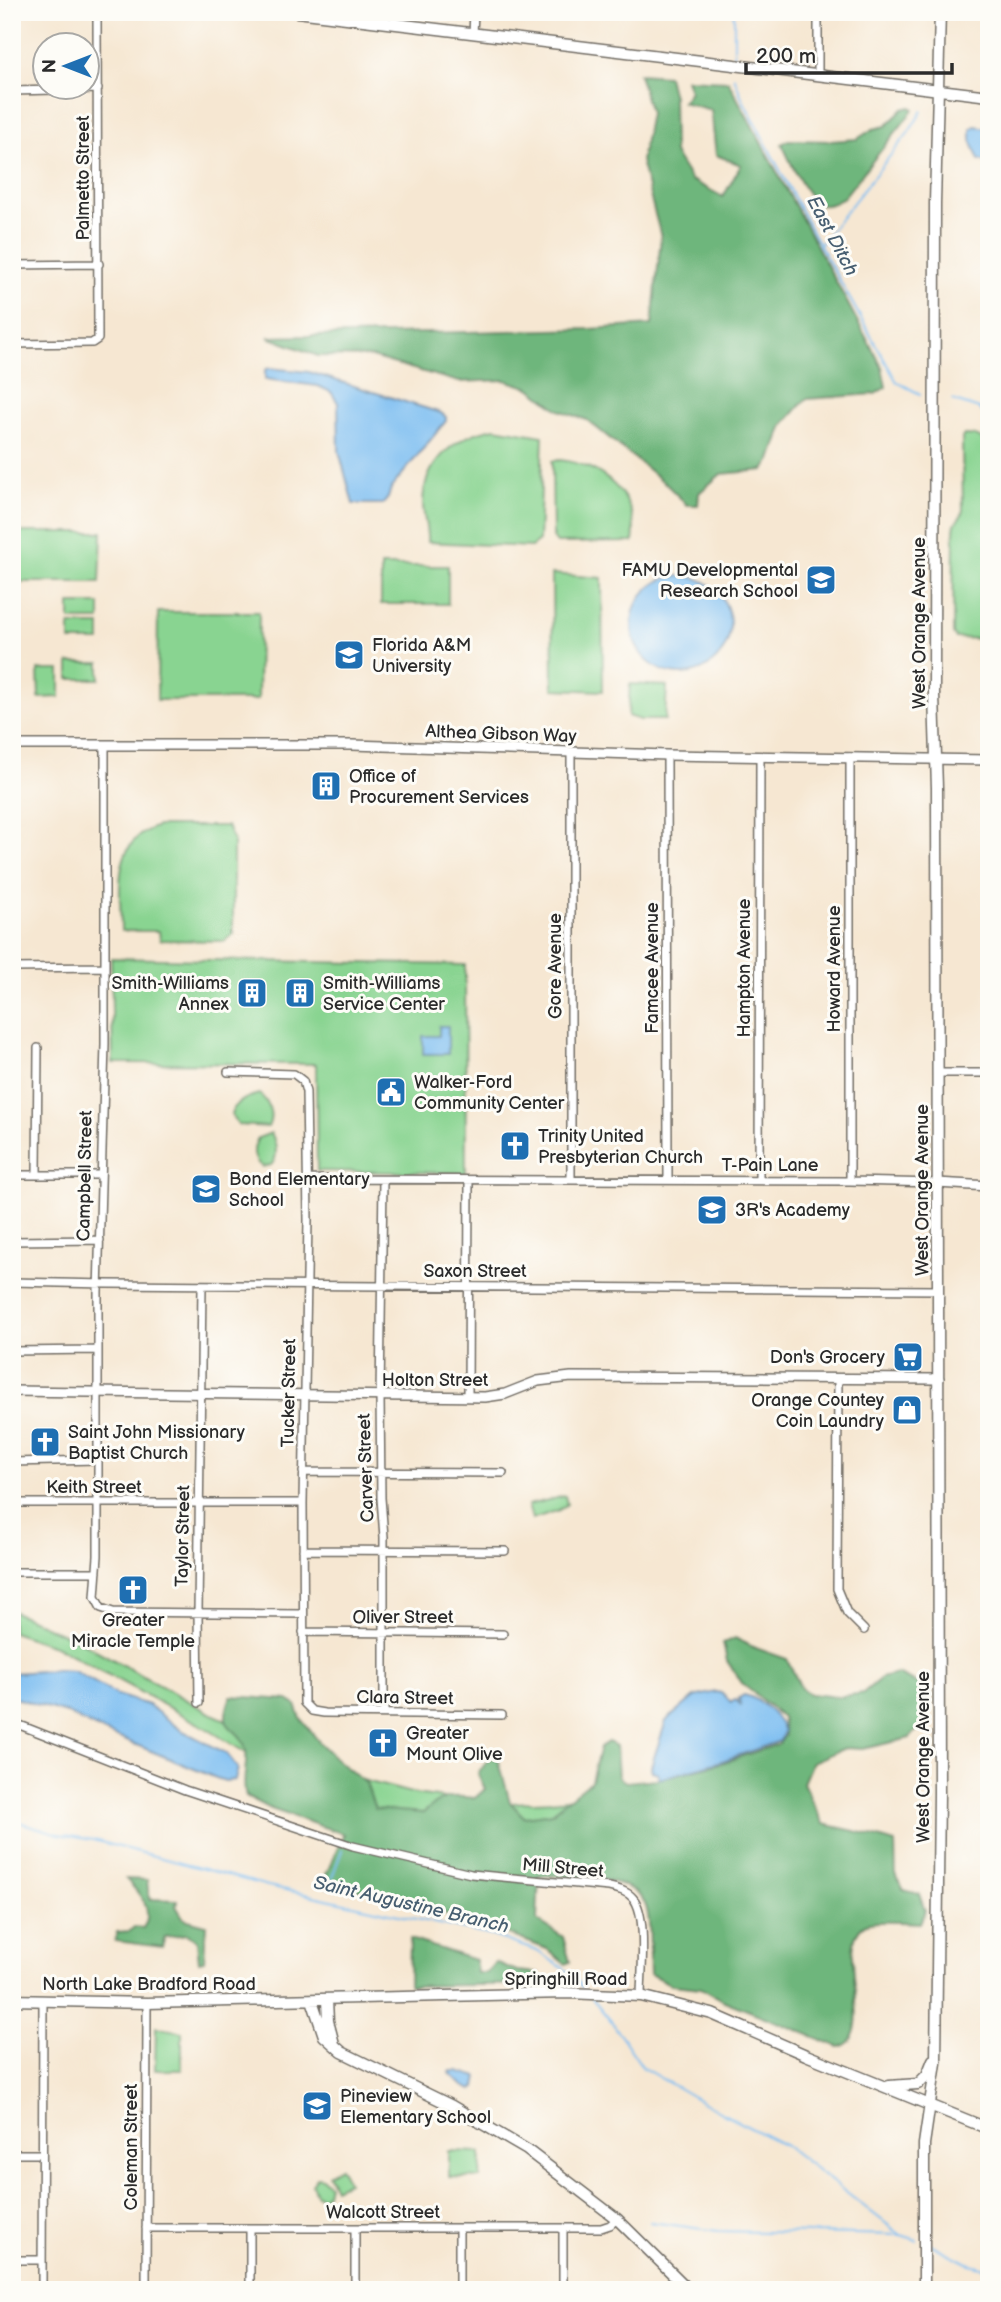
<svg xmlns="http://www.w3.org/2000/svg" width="1001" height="2302" font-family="'Balsamiq Sans',sans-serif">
  <rect width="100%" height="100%" fill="#fdfcf7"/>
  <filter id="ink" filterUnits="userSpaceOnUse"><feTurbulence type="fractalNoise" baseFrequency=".0143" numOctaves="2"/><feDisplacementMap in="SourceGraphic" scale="14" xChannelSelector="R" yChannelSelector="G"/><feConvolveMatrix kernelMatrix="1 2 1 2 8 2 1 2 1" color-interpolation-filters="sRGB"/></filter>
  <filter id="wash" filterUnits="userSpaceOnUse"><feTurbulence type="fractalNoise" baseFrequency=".00686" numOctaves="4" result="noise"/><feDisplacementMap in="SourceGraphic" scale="28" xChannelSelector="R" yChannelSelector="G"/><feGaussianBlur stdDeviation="1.57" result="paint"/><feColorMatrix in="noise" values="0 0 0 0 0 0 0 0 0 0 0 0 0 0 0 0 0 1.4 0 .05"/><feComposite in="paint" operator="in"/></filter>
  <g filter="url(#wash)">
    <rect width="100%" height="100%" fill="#f6e7d2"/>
    <path fill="#89d491" stroke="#5a805e" stroke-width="2" d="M495,428L543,436L539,541L531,547L427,542C428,529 423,517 423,504C423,462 456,435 495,428Z
      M964,435C980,435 983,438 989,452V639L956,638L953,634L954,530L955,524L963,513L962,438Z
      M560,460C602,465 640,496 633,542L557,543L553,538L552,461Z
      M12,532H102L100,582H12Z
      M381,566H448V604H381Z
      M552,574L602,578L603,691L553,689Z
      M70,604H100V620H70Z
      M158,612H259L258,700H157Z
      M70,625H100V641H70Z
      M69,663H100V679H69Z
      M38,670H60V697L39,698Z
      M630,684L667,686L665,720H640L628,716Z
      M158,826H227L233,840V934L225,941L160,940L159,931H121C121,891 110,841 158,826Z
      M111,958L465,965L466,1173L317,1171L316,1064L113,1063Z
      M259,1094C269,1101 274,1116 268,1127L239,1125L231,1115C234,1102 247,1097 259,1094Z
      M271,1133C276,1141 279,1158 271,1165L262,1167C252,1159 252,1149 258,1138Z
      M565,1496L567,1504L559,1510L532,1519L528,1505Z
      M12,1611L83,1643L210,1713L248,1730L325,1770L415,1794L488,1804L555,1801L633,1787L643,1887L365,1841L246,1753L201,1725L57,1647L12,1632Z
      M156,2027L182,2032V2070H155Z
      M449,2151L481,2152L480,2178L449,2177Z
      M340,2167L348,2182L335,2188L328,2174Z
      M317,2177L322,2178L329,2184L327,2193L322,2198L316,2194L312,2184Z"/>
    <path fill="#6eb67b" stroke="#4c7053" stroke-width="2" d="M639,74L668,76L673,97L674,153L691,180L723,197L741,165L716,155L711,110L682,102L690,91L686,79L728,81L882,367L886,387L875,394L806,399L783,425L771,460L764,470L721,474L699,493L698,505H687L665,483L587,420L559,410L530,388L505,380L459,382L371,357L318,356L268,337L590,329L652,325L661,237L641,161L650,113Z
      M910,107L914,109L843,198C836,202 830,206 822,205C807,203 789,158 782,144L788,140L831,141L857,139L873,129L886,126L903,109Z
      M735,1638L750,1646L787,1659L801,1688L810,1694L839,1697L863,1693L881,1678L897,1674L921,1685L927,1719L910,1738L862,1749L845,1748L812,1762L803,1783L823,1824L859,1832L895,1843L896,1877L904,1890L919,1894L925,1911L920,1923C907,1923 878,1919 866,1924C832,1940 880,2039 839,2047L722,2000L701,1988L672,1985L650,1974C649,1955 652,1920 645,1904C630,1873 568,1877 539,1875L537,1920L563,1937L570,1962L565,1964L547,1949L484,1925L324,1879L344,1834L271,1809L246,1796C241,1782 248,1766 246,1751C241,1722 215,1736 231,1696L288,1700L296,1705L301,1719L321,1744L337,1760L366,1783L375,1809L423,1813C444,1795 448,1795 475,1798L485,1789L478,1774L488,1760L498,1758L510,1802L524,1817L551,1813L591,1781L600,1747L608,1742L616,1746L618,1777L626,1782L657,1779L721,1763L779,1744L785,1735L782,1717L742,1683L727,1661L723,1643Z
      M126,1879L147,1880L149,1899L177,1900L176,1906L184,1919L206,1925L204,1961L199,1962L197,1941L187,1934L165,1937L162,1947L115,1941L117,1932L130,1931L134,1927L143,1928C155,1910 139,1893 126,1879Z
      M410,1939L475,1960L477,1973H487L495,1962L517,1971L538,1973L540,1984L409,1986Z"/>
    <path fill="#7cbdf1" stroke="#54748e" stroke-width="2" d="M975,126L989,128V161L987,162L979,160L971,140V129Z
      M269,368L309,372L441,413L446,417V421L391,488L388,498L383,504H353L339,451L338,403L331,392L318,386L265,379V370Z
      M632 625a49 49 0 1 1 98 0a49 49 0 1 1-98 0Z
      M439,1026H448V1054H423V1036H439Z
      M58,1670L74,1671L117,1695L148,1705L181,1730L226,1753L238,1768L235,1780L225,1781L216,1778L105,1732L66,1713L12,1697V1673Z
      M716,1692L721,1693L731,1702L736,1700L740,1704L739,1698L744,1695C761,1698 778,1717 784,1731L780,1741L722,1761L659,1779L658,1773L652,1771L651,1767L666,1721L694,1697Z
      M451,2071H458L478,2077L476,2087L472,2090L463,2086L450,2073Z"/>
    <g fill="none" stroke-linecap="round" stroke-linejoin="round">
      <path stroke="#7cbdf1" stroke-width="2" d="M734,12V56
        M734,77L743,100L816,239L897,382L920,394
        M821,243L909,132L922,111
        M952,400L979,409L989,418
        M12,1820L59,1834L93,1840L268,1886L493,1936L537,1951L569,1972L583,1988
        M328,1888L342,1850
        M592,1998L614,2025L643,2068L723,2114L786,2146L901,2235L917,2240
        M650,2222L718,2231L900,2235
        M930,2244L967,2263L989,2269"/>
    </g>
  </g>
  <g filter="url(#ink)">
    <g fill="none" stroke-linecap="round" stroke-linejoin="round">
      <g stroke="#726d65" stroke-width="10">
        <path id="minor" d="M818,12V75
          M473,34L474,12
          M12,91L98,89
          M12,265L99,264
          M12,344L92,343L98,339L97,12
          M105,746V1044L98,1292V1556L95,1597L101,1608L113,1612L303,1614
          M571,753V1180
          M667,755L668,1180
          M850,757V1181
          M12,968L105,967
          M228,1072L294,1074L303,1081L306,1092L308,1220L303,1503L304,1703L312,1711L324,1713L502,1715
          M937,1073H989
          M12,1175H101
          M37,1175L38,1048
          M308,1179L850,1181L937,1183
          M383,1180L380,1396L381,1498L384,1537V1713
          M759,1180L760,756
          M12,1241L100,1240
          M12,1282L106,1284L938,1290
          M12,1351L98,1350
          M838,1378L837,1589L847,1613L864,1630
          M468,1397L469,1180
          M12,1462L97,1460
          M303,1472L503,1473
          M12,1503H303
          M303,1550L505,1551
          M12,1572H97
          M303,1632L503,1634
          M199,1703L198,1613L202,1285
          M12,1722L185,1790L353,1846L471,1874L609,1887C618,1889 627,1891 633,1898C648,1915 641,1974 641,1996
          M12,2154H42
          M146,2228H601L610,2225L617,2219
          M12,2260H42
          M42,2290L43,2000
          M146,2290L147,2003
          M250,2290V2228
          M355,2290V2228
          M459,2290V2228
          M563,2290V2228"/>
      </g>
      <g stroke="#726d65" stroke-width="12">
        <path id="tertiary" d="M12,745H352L667,755L989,760
          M937,1183L989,1186
          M12,1391L485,1397L505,1394L538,1381L571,1377L939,1379"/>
      </g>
      <g stroke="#726d65" stroke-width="13">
        <path id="secondary" d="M297,12L989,96
          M12,2000L147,2003L567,1993L641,1996L712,2014L806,2055L989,2129
          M312,2000L324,2036L342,2052L452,2106L527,2150L617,2219L689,2290
          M327,2000L328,2021L334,2044
          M889,2086L918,2084L927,2075L933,2060
          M924,2290V2144L936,2063L939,1793L937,788L934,695L935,203L940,12"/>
      </g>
      <use href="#minor" stroke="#fff" stroke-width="7"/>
      <use href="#tertiary" stroke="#fff" stroke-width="9"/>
      <use href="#secondary" stroke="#fff" stroke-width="10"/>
    </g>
  </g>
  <defs>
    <g id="school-square" transform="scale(1.575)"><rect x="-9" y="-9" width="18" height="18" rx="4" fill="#1f6fb2" stroke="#fdfcf7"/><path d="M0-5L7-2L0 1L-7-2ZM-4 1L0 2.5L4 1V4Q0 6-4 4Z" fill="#fff"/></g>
    <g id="university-square" transform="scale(1.575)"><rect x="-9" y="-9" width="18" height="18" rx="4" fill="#1f6fb2" stroke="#fdfcf7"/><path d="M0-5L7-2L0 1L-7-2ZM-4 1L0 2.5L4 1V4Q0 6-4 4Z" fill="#fff"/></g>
    <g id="building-square" transform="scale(1.575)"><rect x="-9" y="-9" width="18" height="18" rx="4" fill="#1f6fb2" stroke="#fdfcf7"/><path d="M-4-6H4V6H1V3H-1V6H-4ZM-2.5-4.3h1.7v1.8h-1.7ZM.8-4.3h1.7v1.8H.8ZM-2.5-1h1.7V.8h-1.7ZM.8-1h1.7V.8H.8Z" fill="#fff"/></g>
    <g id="civic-square" transform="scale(1.575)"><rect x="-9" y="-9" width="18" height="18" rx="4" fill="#1f6fb2" stroke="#fdfcf7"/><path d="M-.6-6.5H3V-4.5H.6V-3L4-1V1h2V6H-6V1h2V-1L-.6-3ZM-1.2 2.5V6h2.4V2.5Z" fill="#fff"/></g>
    <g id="church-square" transform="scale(1.575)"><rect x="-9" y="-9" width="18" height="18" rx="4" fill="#1f6fb2" stroke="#fdfcf7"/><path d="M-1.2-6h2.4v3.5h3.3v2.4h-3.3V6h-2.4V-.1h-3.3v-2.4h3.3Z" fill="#fff"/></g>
    <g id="supermarket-square" transform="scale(1.575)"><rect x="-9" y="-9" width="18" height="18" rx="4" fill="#1f6fb2" stroke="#fdfcf7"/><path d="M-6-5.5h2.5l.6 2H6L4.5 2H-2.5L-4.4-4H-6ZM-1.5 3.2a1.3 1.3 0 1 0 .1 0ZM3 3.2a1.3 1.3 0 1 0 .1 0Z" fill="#fff"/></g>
    <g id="shop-square" transform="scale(1.575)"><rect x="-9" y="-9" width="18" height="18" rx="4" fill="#1f6fb2" stroke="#fdfcf7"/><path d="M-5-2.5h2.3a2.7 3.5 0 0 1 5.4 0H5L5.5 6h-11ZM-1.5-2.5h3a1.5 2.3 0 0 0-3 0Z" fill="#fff"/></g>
  </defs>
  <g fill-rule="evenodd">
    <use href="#school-square" x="821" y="580"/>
    <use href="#university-square" x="349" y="655"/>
    <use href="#building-square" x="326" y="786"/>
    <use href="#building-square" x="252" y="993"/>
    <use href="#building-square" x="300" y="993"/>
    <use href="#civic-square" x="391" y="1092"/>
    <use href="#church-square" x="515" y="1146"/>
    <use href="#school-square" x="206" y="1189"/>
    <use href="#school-square" x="712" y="1210"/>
    <use href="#supermarket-square" x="908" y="1357"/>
    <use href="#shop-square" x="907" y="1410"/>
    <use href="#church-square" x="45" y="1442"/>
    <use href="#church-square" x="133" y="1590"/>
    <use href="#church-square" x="383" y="1743"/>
    <use href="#school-square" x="317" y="2106"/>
  </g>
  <g text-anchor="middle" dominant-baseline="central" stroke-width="6" stroke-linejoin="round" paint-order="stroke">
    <g font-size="18" fill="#2b2b2b" stroke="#fdfcf7">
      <text transform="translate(83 178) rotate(-90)">Palmetto Street</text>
      <text transform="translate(919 623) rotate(-90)">West Orange Avenue</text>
      <text transform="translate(501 734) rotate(2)">Althea Gibson Way</text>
      <text transform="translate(555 966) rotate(-90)">Gore Avenue</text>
      <text transform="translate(652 968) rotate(-90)">Famcee Avenue</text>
      <text transform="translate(744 968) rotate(-90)">Hampton Avenue</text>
      <text transform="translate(834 969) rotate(-90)">Howard Avenue</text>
      <text x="770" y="1165">T-Pain Lane</text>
      <text transform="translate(85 1176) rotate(-89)">Campbell Street</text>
      <text transform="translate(922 1190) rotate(-90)">West Orange Avenue</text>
      <text x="475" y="1271">Saxon Street</text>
      <text x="435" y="1380">Holton Street</text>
      <text transform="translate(289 1393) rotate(-89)">Tucker Street</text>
      <text transform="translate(366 1468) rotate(-92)">Carver Street</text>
      <text x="94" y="1487">Keith Street</text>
      <text transform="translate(183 1536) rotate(-89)">Taylor Street</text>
      <text x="403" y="1617">Oliver Street</text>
      <text transform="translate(405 1698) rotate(1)">Clara Street</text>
      <text transform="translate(923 1757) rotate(-90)">West Orange Avenue</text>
      <text transform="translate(563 1868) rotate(5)">Mill Street</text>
      <text x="566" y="1979">Springhill Road</text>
      <text x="149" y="1984">North Lake Bradford Road</text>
      <text transform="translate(131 2147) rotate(-90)">Coleman Street</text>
      <text x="383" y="2212">Walcott Street</text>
    </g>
    <g font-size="18" fill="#2b2b2b" stroke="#fdfcf7" text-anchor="start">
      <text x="798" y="570" text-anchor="end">FAMU Developmental<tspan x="798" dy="21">Research School</tspan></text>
      <text x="372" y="645">Florida A&amp;M<tspan x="372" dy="21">University</tspan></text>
      <text x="349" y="776">Office of<tspan x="349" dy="21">Procurement Services</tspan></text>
      <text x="229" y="983" text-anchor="end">Smith-Williams<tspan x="229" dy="21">Annex</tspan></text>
      <text x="323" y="983">Smith-Williams<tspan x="323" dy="21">Service Center</tspan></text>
      <text x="414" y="1082">Walker-Ford<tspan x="414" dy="21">Community Center</tspan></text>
      <text x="538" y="1136">Trinity United<tspan x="538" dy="21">Presbyterian Church</tspan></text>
      <text x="229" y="1179">Bond Elementary<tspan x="229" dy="21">School</tspan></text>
      <text x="735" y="1210">3R's Academy</text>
      <text x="885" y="1357" text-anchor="end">Don's Grocery</text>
      <text x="884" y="1400" text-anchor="end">Orange Countey<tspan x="884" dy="21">Coin Laundry</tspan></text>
      <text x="68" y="1432">Saint John Missionary<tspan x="68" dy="21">Baptist Church</tspan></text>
      <text x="133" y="1620" text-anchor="middle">Greater<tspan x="133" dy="21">Miracle Temple</tspan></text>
      <text x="406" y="1733">Greater<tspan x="406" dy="21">Mount Olive</tspan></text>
      <text x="340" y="2096">Pineview<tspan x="340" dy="21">Elementary School</tspan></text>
    </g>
    <g font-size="19" font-style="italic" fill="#475e70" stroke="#fdfcf7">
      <text transform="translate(832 236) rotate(62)">East Ditch</text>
      <text transform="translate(411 1905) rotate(13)">Saint Augustine Branch</text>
    </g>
  </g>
  <rect width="1001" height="2302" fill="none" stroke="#fdfcf7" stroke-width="42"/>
  <g transform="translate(66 66) rotate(270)"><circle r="33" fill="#fdfcf7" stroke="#a9a8a5" stroke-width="2"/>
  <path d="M0-5L12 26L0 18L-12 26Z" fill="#1f6fb2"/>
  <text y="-10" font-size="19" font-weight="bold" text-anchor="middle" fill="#2b2b2b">N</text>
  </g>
  <path d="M746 63v10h206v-10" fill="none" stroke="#2b2b2b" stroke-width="3.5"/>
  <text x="756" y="63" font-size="21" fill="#2b2b2b" stroke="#fdfcf7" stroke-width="5" paint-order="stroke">200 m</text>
</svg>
